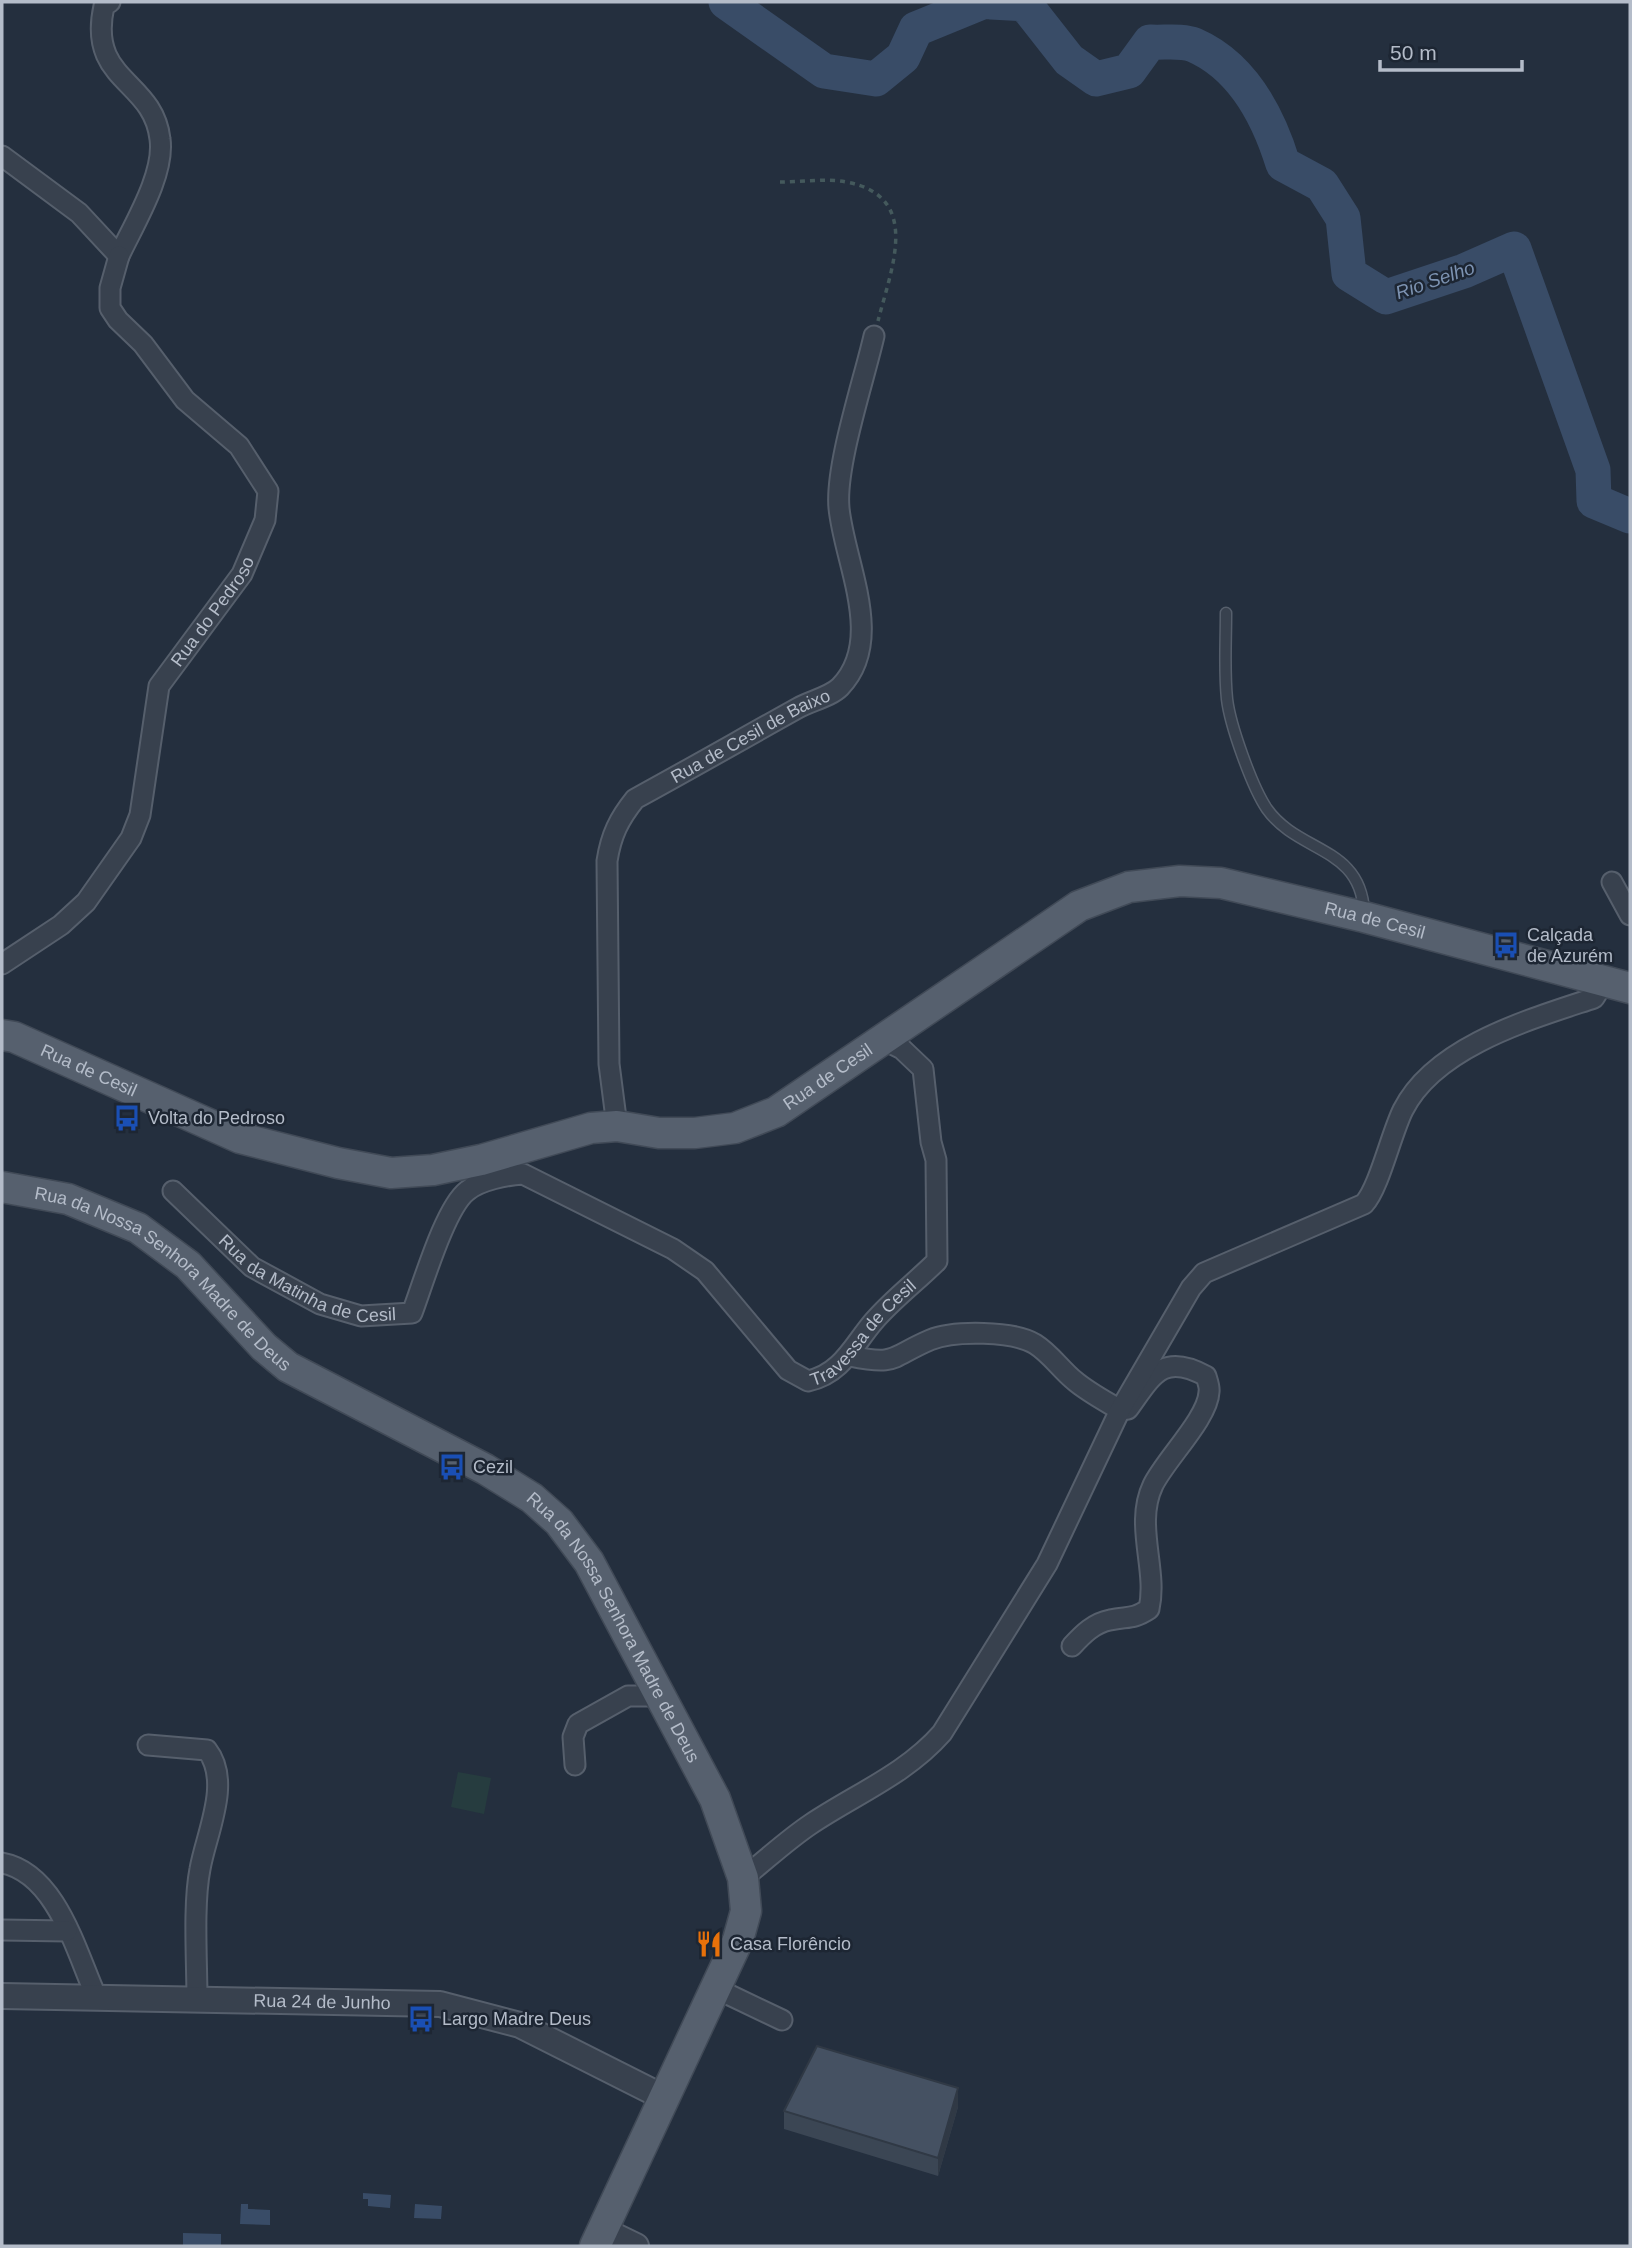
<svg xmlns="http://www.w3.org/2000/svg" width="1632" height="2248" font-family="Helvetica,sans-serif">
  <rect width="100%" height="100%" fill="#242f3e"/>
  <path fill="#263c3f" d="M458,1772L491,1778L484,1814L451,1807Z"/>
  <path fill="#394c67" d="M363,2193L391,2195L390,2208L368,2206V2199H363Z
    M241,2204H248V2209L270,2210V2225L240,2224Z
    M415,2204L442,2206L441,2219L414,2218Z
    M183,2233L221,2234V2246H183Z"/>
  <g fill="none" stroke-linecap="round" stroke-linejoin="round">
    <path stroke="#394c67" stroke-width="35" d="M726,2L824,71L876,79L903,57L916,29L982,2
      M991,2L1025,4L1069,60L1096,79L1129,71L1150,42C1163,43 1182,40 1194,45C1242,66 1268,115 1283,164L1322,185L1343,218L1349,274L1386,297L1464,271L1514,249L1593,470L1594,501L1630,516"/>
    <g stroke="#565f6c" stroke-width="13">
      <path id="service" d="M1226,613C1226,642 1224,670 1227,699C1230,725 1252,787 1267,809C1298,853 1361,846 1364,912"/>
    </g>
    <g stroke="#565f6c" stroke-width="23">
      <g id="minor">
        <path d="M2,156L79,213L119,256C134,224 165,174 160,139C153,79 87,82 104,6L110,2"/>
        <path d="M1612,882L1630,915"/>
        <path id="s1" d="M2,964L61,925L86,902L131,838L140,815L159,686L242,574L265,520L268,491L239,446L185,400L143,344L118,320L110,308V288L119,256"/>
        <path id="s2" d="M617,1126L609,1064L607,861C611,835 619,819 635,799C690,769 744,738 798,708C810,701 830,697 840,687C886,640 844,562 839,508C835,466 864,380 874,336"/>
        <path id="s3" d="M173,1191L252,1267L320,1304L361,1316L412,1313C423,1284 445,1208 467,1191C480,1180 507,1175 523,1174L673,1249L705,1271L788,1370L808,1381C842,1374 854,1344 874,1321C893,1299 917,1281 937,1261L936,1160L931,1142L923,1069L902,1049L882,1039"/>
        <path d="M850,1356C898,1366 890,1357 930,1340C954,1330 1014,1331 1035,1344C1051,1354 1061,1370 1075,1381C1088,1392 1105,1401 1120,1410L1128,1409C1152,1376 1162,1352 1206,1376C1207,1380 1210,1387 1209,1392C1208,1418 1165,1460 1153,1485C1134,1525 1158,1569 1149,1609C1132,1620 1128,1616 1110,1620C1094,1623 1083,1634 1072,1646"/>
        <path d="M148,1745L207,1750C232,1782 206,1834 200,1869C193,1905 197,1961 197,2000"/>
        <path d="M575,1765L573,1737L578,1724L628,1696H662"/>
        <path d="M2,1863C56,1873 76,1951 96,1996"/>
        <path d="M743,1878C766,1860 787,1840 811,1824C856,1794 906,1774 942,1733L1047,1564L1120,1410L1191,1288L1204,1273L1364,1204C1379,1188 1391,1134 1403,1110C1435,1046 1531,1019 1594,998L1604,982"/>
        <path d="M2,1930L67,1931"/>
        <path d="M715,1988L782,2020"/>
      </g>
    </g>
    <g stroke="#565f6c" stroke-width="28">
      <g id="tertiary">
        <path id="s4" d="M2,1996L440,2004L520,2025L663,2097"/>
        <path d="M603,2230L636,2246"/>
      </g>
    </g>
    <g stroke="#414a57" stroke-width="33">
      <g id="primary">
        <path id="s5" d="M2,1035L14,1037L240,1138L338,1163L391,1173L433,1170L481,1160L591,1128L617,1126L659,1133H695L735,1128L776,1112L1079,906L1129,887L1180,881L1221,883L1364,917L1630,988"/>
        <path id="s6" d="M2,1187L68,1199L138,1228L188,1265L264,1347L288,1367L485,1469L532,1498L559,1522L589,1562L715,1799L743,1878L746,1911L738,1940L595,2246"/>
      </g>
    </g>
    <path stroke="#44595c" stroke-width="3.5" stroke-dasharray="5 5" stroke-linecap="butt" d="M780,182C801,182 826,178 846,182C923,196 891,269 878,321"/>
    <use href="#service" stroke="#38414e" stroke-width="10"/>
    <use href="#minor" stroke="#38414e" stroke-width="19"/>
    <use href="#tertiary" stroke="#38414e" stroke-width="24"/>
    <use href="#primary" stroke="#56606e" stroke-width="30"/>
  </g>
  <path fill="#3b4654" d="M958,2107L938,2176L784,2129V2111Z"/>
  <path fill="#303945" d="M958,2088V2107L938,2176V2158Z"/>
  <path fill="#455162" stroke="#303945" stroke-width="2" d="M817,2046L958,2088L938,2158L784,2111Z"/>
  <defs>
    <g id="bus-bare" transform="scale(2.1)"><path d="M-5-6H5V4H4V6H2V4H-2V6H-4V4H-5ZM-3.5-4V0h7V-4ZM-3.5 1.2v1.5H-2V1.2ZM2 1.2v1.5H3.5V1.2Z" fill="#1a4fb4" stroke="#1d2633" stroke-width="2.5" paint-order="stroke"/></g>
    <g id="restaurant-bare" transform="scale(2.1)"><path d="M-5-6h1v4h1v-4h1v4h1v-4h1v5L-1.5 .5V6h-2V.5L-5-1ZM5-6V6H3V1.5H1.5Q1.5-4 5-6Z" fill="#e8710a" stroke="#1d2633" stroke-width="2.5" paint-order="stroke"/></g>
  </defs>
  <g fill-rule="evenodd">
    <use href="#bus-bare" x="1506" y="945"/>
    <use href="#bus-bare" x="127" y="1118"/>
    <use href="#bus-bare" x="452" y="1467"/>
    <use href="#restaurant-bare" x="709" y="1944"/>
    <use href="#bus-bare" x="421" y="2019"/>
  </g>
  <g text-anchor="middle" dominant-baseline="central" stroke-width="5" stroke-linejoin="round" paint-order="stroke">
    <g font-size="18" fill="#b4bcc9" stroke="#1d2633">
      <text stroke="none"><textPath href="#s1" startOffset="430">Rua do Pedroso</textPath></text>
      <text stroke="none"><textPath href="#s2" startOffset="466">Rua de Cesil de Baixo</textPath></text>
      <text stroke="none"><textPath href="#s5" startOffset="1480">Rua de Cesil</textPath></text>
      <text stroke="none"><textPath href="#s5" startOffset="94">Rua de Cesil</textPath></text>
      <text stroke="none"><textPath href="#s5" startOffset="872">Rua de Cesil</textPath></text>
      <text stroke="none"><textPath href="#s3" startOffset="166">Rua da Matinha de Cesil</textPath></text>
      <text stroke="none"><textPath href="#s6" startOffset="191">Rua da Nossa Senhora Madre de Deus</textPath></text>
      <text stroke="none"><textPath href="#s3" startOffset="908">Travessa de Cesil</textPath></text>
      <text stroke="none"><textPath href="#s6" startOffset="779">Rua da Nossa Senhora Madre de Deus</textPath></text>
      <text stroke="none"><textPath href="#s4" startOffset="320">Rua 24 de Junho</textPath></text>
    </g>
    <g font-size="18" fill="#b4bcc9" stroke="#1d2633" text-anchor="start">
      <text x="1527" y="935">Calçada<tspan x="1527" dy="21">de Azurém</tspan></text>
      <text x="148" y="1118">Volta do Pedroso</text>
      <text x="473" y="1467">Cezil</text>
      <text x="730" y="1944">Casa Florêncio</text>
      <text x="442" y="2019">Largo Madre Deus</text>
    </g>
    <g font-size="19" font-style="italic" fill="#7c92b1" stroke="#1d2633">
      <text transform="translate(1435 280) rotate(-19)">Rio Selho</text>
    </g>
  </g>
  <rect width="1632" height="2248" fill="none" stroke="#b4bcc9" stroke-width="7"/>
  <path d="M1380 60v10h142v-10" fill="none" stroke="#b4bcc9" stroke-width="3.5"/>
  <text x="1390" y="60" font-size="21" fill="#b4bcc9" stroke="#1d2633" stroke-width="5" paint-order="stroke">50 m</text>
</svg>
